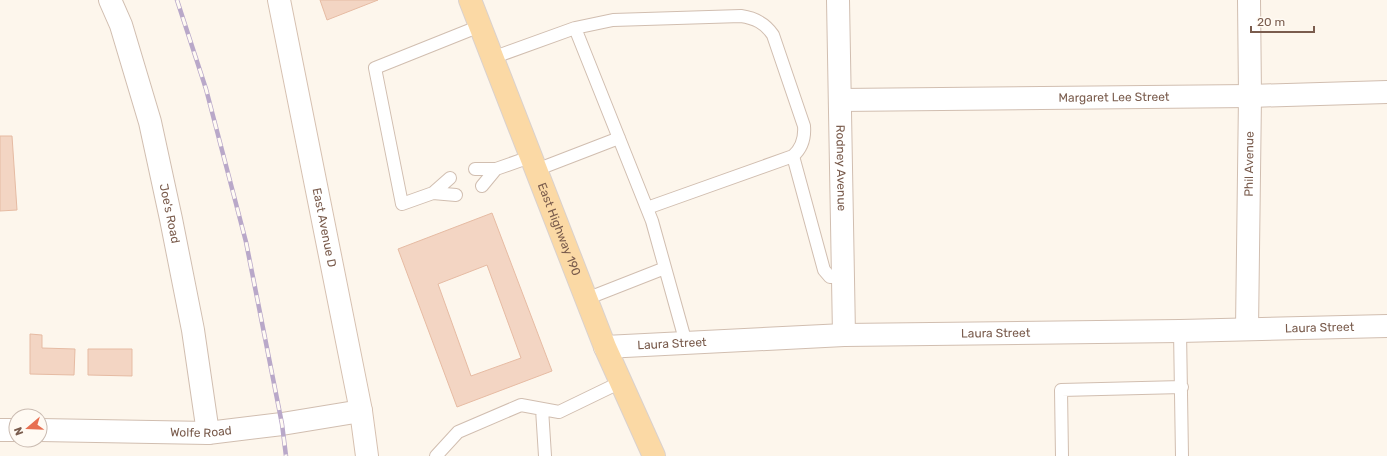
<svg xmlns="http://www.w3.org/2000/svg" width="1387" height="456" font-family="Rubik,sans-serif">
  <rect width="100%" height="100%" fill="#fdf6ec"/>
  <path fill="#f3d5c3" stroke="#e6bba3" fill-rule="evenodd" d="M320,0H378L327,20Z
    M0,136H12L17,210L0,211Z
    M492,213L552,371L457,407L398,249ZM487,265L521,358L471,376L438,284Z
    M30,334L42,335V348L75,349L74,375L30,374Z
    M88,349H132V376L88,375Z"/>
  <g fill="none" stroke-linecap="round" stroke-linejoin="round">
    <g stroke="#d1beb0" stroke-width="14">
      <path id="service" d="M575,28L613,20L741,16C755,18 765,23 773,35L804,126C805,138 802,148 793,156L647,208
        M492,58L575,28L652,221L686,343
        M793,156L824,270L830,277H844
        M475,169H496L530,157
        M536,170L619,138
        M450,178L433,193L402,204L375,68L480,26
        M482,186L496,169
        M433,193L456,195
        M586,299L665,268
        M1180,331L1182,456
        M542,409L545,456
        M436,456L458,432L521,405L559,412L621,382
        M1062,456L1061,390L1182,387"/>
    </g>
    <g stroke="#d1beb0" stroke-width="24">
      <g id="minor">
        <path id="s1" d="M110,0L121,25L150,122L171,219L193,330L208,433"/>
        <path id="s2" d="M838,0L844,335"/>
        <path id="s3" d="M840,100L1250,96L1387,92"/>
        <path id="s4" d="M1247,329L1250,96L1249,0"/>
        <path id="s5" d="M605,347L844,335L1180,331L1387,326"/>
        <path d="M0,430H16"/>
        <path id="s6" d="M40,430L208,433L282,424L361,411"/>
      </g>
    </g>
    <g stroke="#d6c0b0" stroke-width="24">
      <g id="secondary">
        <path id="s7" d="M279,0L361,411L367,456"/>
      </g>
    </g>
    <g stroke="#dad1cd" stroke-width="24">
      <g id="primary">
        <path id="s8" d="M470,0L605,347L654,456"/>
      </g>
    </g>
    <use href="#service" stroke="#fff" stroke-width="12"/>
    <use href="#minor" stroke="#fff" stroke-width="22"/>
    <use href="#secondary" stroke="#fff" stroke-width="22"/>
    <use href="#primary" stroke="#fbd9a5" stroke-width="22"/>
    <g stroke="#b9a8c9" stroke-width="4.5">
      <path id="rail" d="M177,0L206,89L246,242L282,424L286,456"/>
    </g>
    <use href="#rail" stroke="#fffaf3" stroke-width="3" stroke-dasharray="9" stroke-linecap="butt"/>
  </g>
  <g text-anchor="middle" dominant-baseline="central" stroke-width="3" stroke-linejoin="round" paint-order="stroke">
    <g font-size="12" fill="#7a5c4d" stroke="#fffaf3">
      <text stroke="none"><textPath href="#s3" startOffset="274">Margaret Lee Street</textPath></text>
      <text stroke="none"><textPath href="#s4" startOffset="165">Phil Avenue</textPath></text>
      <text stroke="none"><textPath href="#s2" startOffset="168">Rodney Avenue</textPath></text>
      <text stroke="none"><textPath href="#s1" startOffset="222">Joe's Road</textPath></text>
      <text stroke="none"><textPath href="#s7" startOffset="232">East Avenue D</textPath></text>
      <text stroke="none"><textPath href="#s8" startOffset="246">East Highway 190</textPath></text>
      <text stroke="none"><textPath href="#s5" startOffset="715">Laura Street</textPath></text>
      <text stroke="none"><textPath href="#s5" startOffset="391">Laura Street</textPath></text>
      <text stroke="none"><textPath href="#s5" startOffset="67">Laura Street</textPath></text>
      <text stroke="none"><textPath href="#s6" startOffset="161">Wolfe Road</textPath></text>
    </g>
  </g>
  <g transform="translate(28 428) rotate(251)"><circle r="19" fill="#fffaf3" stroke="#cabbb1"/>
  <path d="M0-3L7 15L0 10L-7 15Z" fill="#e76f51"/>
  <text y="-6" font-size="11" font-weight="bold" text-anchor="middle" fill="#7a5c4d">N</text>
  </g>
  <path d="M1251 26v6h63v-6" fill="none" stroke="#7a5c4d" stroke-width="2"/>
  <text x="1257" y="26" font-size="12" fill="#7a5c4d" stroke="#fffaf3" stroke-width="3" paint-order="stroke">20 m</text>
</svg>
